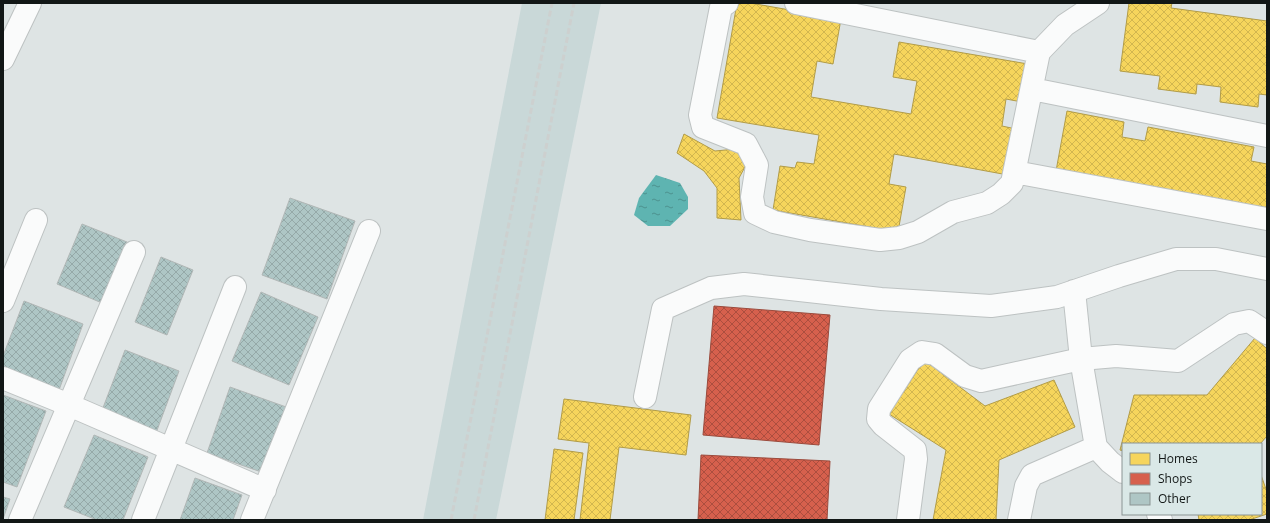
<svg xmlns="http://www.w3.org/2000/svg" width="1270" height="523" font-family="'Open Sans',sans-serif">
  <defs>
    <pattern id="water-ripples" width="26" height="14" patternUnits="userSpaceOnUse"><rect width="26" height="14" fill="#5eb4b1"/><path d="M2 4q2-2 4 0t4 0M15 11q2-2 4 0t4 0" fill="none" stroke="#4c918f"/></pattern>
    <pattern id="homes-cross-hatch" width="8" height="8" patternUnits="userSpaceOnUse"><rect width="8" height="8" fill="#f6d55c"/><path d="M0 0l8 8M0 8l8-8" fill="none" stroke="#d2b64f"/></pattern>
    <pattern id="shops-cross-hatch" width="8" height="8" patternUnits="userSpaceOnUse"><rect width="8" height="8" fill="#d6604d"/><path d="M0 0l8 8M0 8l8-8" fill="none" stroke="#ac4e3f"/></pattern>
    <pattern id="building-cross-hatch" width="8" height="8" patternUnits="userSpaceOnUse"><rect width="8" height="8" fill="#aec6c5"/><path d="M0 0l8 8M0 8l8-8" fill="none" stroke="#95a9a8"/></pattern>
  </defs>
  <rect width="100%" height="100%" fill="#dee4e4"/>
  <path fill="#c9d8d8" d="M522,3H601L496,520H423Z"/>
  <path fill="url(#water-ripples)" d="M656,175L680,183L688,197V209L670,226H648L634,215L639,198Z"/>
  <path fill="url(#homes-cross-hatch)" stroke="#b29c47" d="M737,3H750L841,19L833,64L817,61L811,97L911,114L917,81L893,77L899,42L1028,64L1022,102L1006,99L1002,126L1016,129L1008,175L894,154L889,184L906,187L898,232L773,210L780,166L795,168L797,162L814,164L819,135L717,118Z
    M1129,3H1172L1171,8L1267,21V95L1259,94L1258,107L1220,102L1221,87L1197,84L1196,94L1158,89L1160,76L1120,71Z
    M1067,111L1124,122L1122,137L1145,141L1148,127L1254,147L1251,161L1267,164V211L1056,171Z
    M684,134L715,151L736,149L746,165L739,178L741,220L717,218V188L704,171L677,153Z
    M1255,338L1267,349V436L1260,444H1123V451L1120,450L1134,395H1207Z
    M924,360L985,406L1054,380L1075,427L999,460L996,520H933L946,450L889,414Z
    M564,399L691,415L686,455L619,447L610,520H580L589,443L558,439Z
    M554,449L583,453L574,520H545Z
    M1261,475L1267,492V514L1249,520H1199L1198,514H1261Z"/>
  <path fill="url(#shops-cross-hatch)" stroke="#9b4a3c" d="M714,306L830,315L819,445L703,435Z
    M701,455L830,461L827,520H698Z"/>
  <path fill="url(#building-cross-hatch)" stroke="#b1b7b6" d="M290,198L355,221L327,299L262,275Z
    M82,224L127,242L102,303L57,284Z
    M161,257L193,270L167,335L135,322Z
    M261,292L318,317L289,385L232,361Z
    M24,301L83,324L59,390L3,369V356Z
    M125,350L179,371L156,433L101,413Z
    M230,387L289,408L267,474L207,453Z
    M3,395L46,411L17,487L3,482Z
    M94,435L148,457L123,520H97L64,507Z
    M195,478L242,495L233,520H180Z
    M3,497L10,499L3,519Z"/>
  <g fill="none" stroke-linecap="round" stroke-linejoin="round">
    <g stroke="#bdc2c2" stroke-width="24">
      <path id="minor" d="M727,3L721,7L700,115L703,127L746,144L757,165L752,197L755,213L774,222L810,230L880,240L899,238L918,232L953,212L987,203L1001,194L1012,183L1039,52L1065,25L1098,3
        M796,3L1039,52
        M3,59L30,3
        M1032,89L1267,136
        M1015,172L1267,219
        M1074,291L1081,359L1096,447L1110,462L1123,472
        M3,301L36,220
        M3,378L69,405L265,490
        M645,397L663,309L711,288L744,284L881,299L991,306L1057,297L1119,276L1176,259H1216L1267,269
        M1158,514L1161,520
        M20,520L134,252
        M143,520L235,287
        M252,520L369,231
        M908,520L916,459L915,450L883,425L878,419L879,409L910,360L922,352L935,354L965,376L981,381L1081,359L1116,356L1178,361L1234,324L1249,321L1267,333
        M1019,520L1026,486L1032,475L1096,447"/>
    </g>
    <use href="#minor" stroke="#fafbfb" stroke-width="22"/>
    <path stroke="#cdd0cf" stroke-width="3" stroke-dasharray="6 3" stroke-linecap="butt" d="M451,520L552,3
      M474,520L574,3"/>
  </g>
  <rect width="1270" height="523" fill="none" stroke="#121716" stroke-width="8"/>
  <rect x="1122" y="443" width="140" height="72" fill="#dae8e7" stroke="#8a9493"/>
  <rect x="1130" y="453" width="20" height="12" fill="#f6d55c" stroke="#8a9493"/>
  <text x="1158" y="463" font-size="12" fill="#121716">Homes</text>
  <rect x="1130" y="473" width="20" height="12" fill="#d6604d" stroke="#8a9493"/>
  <text x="1158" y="483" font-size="12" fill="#121716">Shops</text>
  <rect x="1130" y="493" width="20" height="12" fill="#aec6c5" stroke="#8a9493"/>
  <text x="1158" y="503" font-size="12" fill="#121716">Other</text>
</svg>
